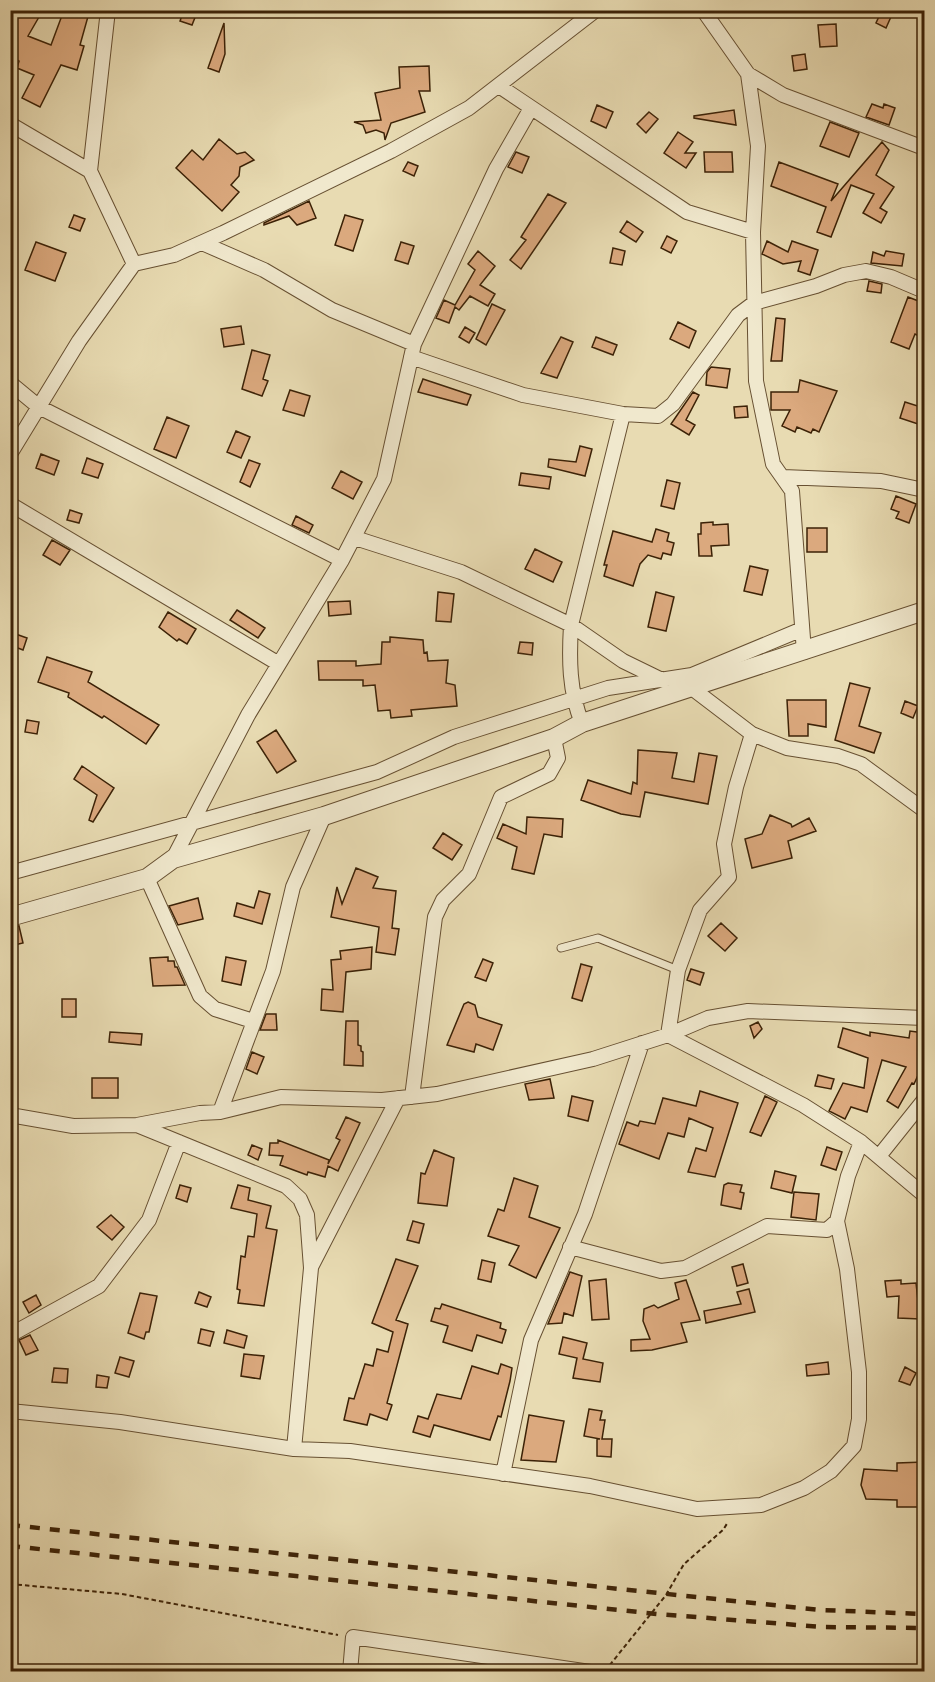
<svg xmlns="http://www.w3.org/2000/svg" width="935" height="1682" font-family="'Libre Bodoni',serif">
  <rect width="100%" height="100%" fill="#e8dbb2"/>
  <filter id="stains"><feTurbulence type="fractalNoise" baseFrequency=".00333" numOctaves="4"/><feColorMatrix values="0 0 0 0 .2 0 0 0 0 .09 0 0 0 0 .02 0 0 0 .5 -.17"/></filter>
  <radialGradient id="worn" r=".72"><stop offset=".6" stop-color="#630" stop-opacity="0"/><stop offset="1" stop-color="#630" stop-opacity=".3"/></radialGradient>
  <path fill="#dba97e" stroke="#3c2207" stroke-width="1.5" d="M10,10H43L28,36L51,45L64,10L89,13L80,45L84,46L77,70L61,65L40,107L22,98L34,75L17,68L19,61L10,56Z
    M184,10H198L192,25L180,21Z
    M882,10H894L886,28L876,23Z
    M224,23L225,54L219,72L208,68Z
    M836,24L837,46L820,47L818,25Z
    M805,54L807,69L794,71L792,56Z
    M429,66L430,91H419L425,112L391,123L385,140L384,133L376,130L366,133L363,125L354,122L381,120L375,93L400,88L399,67Z
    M872,104L883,108L884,104L895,108L889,125L866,117Z
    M597,105L613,112L606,128L591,121Z
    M734,110L736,125L694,118V116Z
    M649,112L658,119L646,133L637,124Z
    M830,122L859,133L849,157L820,146Z
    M678,132L693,142L685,153H696L686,168L664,153Z
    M219,139L237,154L245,152L254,160L240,167L239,176L231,185L239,192L222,211L176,168L192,150L203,160Z
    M882,142L889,150L876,175L894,187L880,208L887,212L881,223L863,213L874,194L851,185L831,237L817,232L826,207L771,186L779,162L838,184L831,201Z
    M516,152L529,157L522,173L508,167Z
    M704,152H732L733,172H705Z
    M408,162L418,166L414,176L403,171Z
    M548,194L566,203L521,269L510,260L526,240L521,237Z
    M309,201L316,218L297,225L289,216L264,225V223Z
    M74,215L85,219L80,231L69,227Z
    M345,215L363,220L353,251L335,245Z
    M627,221L643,232L636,242L620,232Z
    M667,236L677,241L671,253L661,248Z
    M767,241L788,252L792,241L818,250L810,275L798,271L801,261L783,264L762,254Z
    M36,242L66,253L55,281L25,270Z
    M401,242L414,246L408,264L395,260Z
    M613,248L625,251L622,265L610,263Z
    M478,251L495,266L480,285L495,294L488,306L470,296L459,310L455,307L449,323L436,318L444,300L455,305L475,270L468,264Z
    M886,251L904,254L902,266L871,263L873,252L884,256Z
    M869,281L882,284L881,293L867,291Z
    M908,297L921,302L918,310L924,312V322L919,336L915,334L909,349L891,342Z
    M492,304L505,310L486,345L476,339Z
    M776,318L785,319L782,361H771Z
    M678,322L696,331L689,348L670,339Z
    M241,326L244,344L224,347L221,329Z
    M465,327L475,333L469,343L459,337Z
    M561,337L573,342L557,378L541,373Z
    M596,337L617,345L613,355L592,347Z
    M252,350L270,355L263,379L268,381L262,396L242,389Z
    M711,367L730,369L727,388L706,385L707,372Z
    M423,379L471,395L467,405L418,392Z
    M800,380L837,391L819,432L813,429L811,433L797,427L795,432L782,426L790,410H771V392H798Z
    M290,390L310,396L304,416L283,410Z
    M693,392L699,395L686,420L695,425L689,435L671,424Z
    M905,402L924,408V426L900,418Z
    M747,406L748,417L735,418L734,407Z
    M167,417L189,426L176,458L154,449Z
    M236,431L250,437L241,458L227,452Z
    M580,446L592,449L585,476L548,467L549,459L576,462Z
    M41,454L59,461L54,475L36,468Z
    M87,458L103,464L98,478L82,473Z
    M249,460L260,464L250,487L240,482Z
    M341,471L362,482L353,499L332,488Z
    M521,473L551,477L549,489L519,485Z
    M667,480L680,483L674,509L661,506Z
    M896,496L916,504L909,523L896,518L899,512L891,509Z
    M70,510L82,514L79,523L67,520Z
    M296,516L313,525L309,533L292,525Z
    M713,522V525L728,524L729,545L711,546L712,556H699L698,534H701V523Z
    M807,528H827V552H807Z
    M656,529L669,533L667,541L674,543L671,555L663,553L661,559L648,555L640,564L633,586L604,576L607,565H604L613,531L652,542Z
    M52,540L70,550L60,565L43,555Z
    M535,549L562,562L553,582L525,569Z
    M750,566L768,570L762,595L744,591Z
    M438,592L454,594L451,622L436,621Z
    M656,592L674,597L666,631L648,627Z
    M350,601L351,614L329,616L328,602Z
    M237,610L265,628L258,638L230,620Z
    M168,612L196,629L187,644L179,639L177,641L159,627Z
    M10,632L27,638L23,650L10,645Z
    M390,637L423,640L424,653L427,652L428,661L448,660L446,683L455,685L457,706L411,710L412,716L391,718L390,710L378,711L375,685L363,686V680H319L318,661H356V666L381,664L382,642H390Z
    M520,642L533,643L532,655L518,653Z
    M47,657L92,672L88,682L159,725L146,744L104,716L102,718L68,697L69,693L38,682Z
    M850,683L870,688L859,726L881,733L874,753L835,740Z
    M787,700H826V727L808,724V736H789Z
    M905,701L918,706L913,718L901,713Z
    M27,720L39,722L37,734L25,732Z
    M276,730L296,761L277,773L257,742Z
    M638,750L677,753L672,778L694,782L699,753L717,756L708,804L645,792L640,817L621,814L581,800L588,780L631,794L633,782L637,784Z
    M82,766L114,788L93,822L89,820L97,795L74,779Z
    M770,815L791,824L792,827L809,818L816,831L788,841L792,858L752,868L745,839L762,834Z
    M527,817L563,819L562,837L544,834L534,874L512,869L517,847L497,838L503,824L526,834Z
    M443,833L462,845L452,860L433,848Z
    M356,868L378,877L373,888L396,891L392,928L399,929L395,955L376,952L379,927L331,917L337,887L342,904Z
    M259,891L270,894L262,924L234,916L237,903L254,908Z
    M198,898L203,919L178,925L169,906Z
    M721,923L737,938L725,951L708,936Z
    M19,926L23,943L10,946V928Z
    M372,947L371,969L346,972L343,1012L321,1010L322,989L333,990L331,960L341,959L340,951Z
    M168,957V961H174L175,967H177L185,985L153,986L150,958Z
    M226,957L246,961L241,985L222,981Z
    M483,959L493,963L486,981L475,977Z
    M581,964L592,967L582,1001L572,998Z
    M691,969L704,973L700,985L687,980Z
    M62,999H76V1017H62Z
    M468,1002L475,1005L478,1017L502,1025L493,1050L476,1044L474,1052L447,1045L464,1004Z
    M266,1014H276L277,1030H260Z
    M346,1021H358V1045L361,1046V1051L363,1052V1066L344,1065Z
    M758,1022L762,1029L754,1038L750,1026Z
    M843,1028L870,1036V1032L909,1038L910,1031L924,1033V1062L914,1084L912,1083L898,1108L887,1101L906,1067L882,1060L867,1112L851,1107L845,1119L829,1111L843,1083L864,1088L868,1058L838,1047Z
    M110,1032L142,1034L141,1045L109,1042Z
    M252,1052L264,1057L257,1074L246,1069Z
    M818,1075L834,1079L831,1089L815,1086Z
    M92,1078H118V1098H92Z
    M550,1079L554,1098L529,1100L525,1084Z
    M700,1091L738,1103L715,1177L688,1172L696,1148L706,1151L713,1128L689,1118L684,1137L668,1133L659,1159L619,1144L627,1122L638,1126L640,1121L655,1124L663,1098L696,1106Z
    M572,1096L593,1101L588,1121L568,1116Z
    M765,1096L777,1102L761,1136L750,1132Z
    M346,1117L360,1123L338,1171L328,1166L325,1177L308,1172L307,1175L280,1165L283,1156L269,1155L270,1143H278V1140L329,1160L328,1164L340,1140L336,1138Z
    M252,1145L262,1149L258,1160L248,1155Z
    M827,1147L842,1152L836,1170L821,1165Z
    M434,1150L454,1158L447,1206L418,1203L421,1173L425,1174Z
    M775,1171L796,1176L792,1193L771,1188Z
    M514,1178L538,1186L529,1217L560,1228L536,1278L509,1265L519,1246L488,1236L498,1209L504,1211Z
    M728,1183L742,1185L740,1192L744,1193L741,1209L721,1205L724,1185Z
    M180,1185L191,1188L187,1202L176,1198Z
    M238,1185L250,1188L248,1200L271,1206L266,1228L277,1230L264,1306L238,1303L240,1290L237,1289L241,1256L245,1257L248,1236L254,1237L257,1214L231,1208Z
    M794,1192L819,1194L816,1220L791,1217Z
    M111,1215L124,1227L112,1240L97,1227Z
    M413,1221L424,1224L419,1243L407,1240Z
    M396,1259L418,1266L396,1320L408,1324L387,1403L392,1405L387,1420L370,1414L367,1425L344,1420L349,1398L354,1399L365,1364L373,1366L377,1349L388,1352L393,1332L372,1323Z
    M482,1260L495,1263L491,1282L478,1279Z
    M743,1264L748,1283L737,1286L732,1267Z
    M570,1272L582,1276L573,1316L564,1313L562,1323L548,1324Z
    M606,1279L609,1319L592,1320L589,1281Z
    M686,1280L700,1320L681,1323L687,1342L652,1350L631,1351V1340L650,1339L643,1321L644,1309L654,1305L658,1308L679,1299L675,1283Z
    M901,1280V1284L916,1283L920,1319L898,1318L899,1296L887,1297L885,1281Z
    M749,1289L755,1312L706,1323L704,1311L741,1304L737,1292Z
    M199,1292L211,1297L207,1307L195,1303Z
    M140,1293L157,1296L149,1332H146L144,1339L128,1333Z
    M36,1295L41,1305L29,1313L23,1302Z
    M442,1304L501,1323L500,1328L506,1330L502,1343L477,1335L472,1351L443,1342L448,1326L431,1321L435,1308L440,1309Z
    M201,1329L214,1332L210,1346L198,1343Z
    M227,1330L247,1336L244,1348L224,1343Z
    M30,1335L38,1350L26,1355L19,1340Z
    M563,1337L587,1343L583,1359L603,1363L600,1382L573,1378L577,1358L559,1354Z
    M244,1354L264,1356L260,1379L241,1376Z
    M120,1357L134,1361L129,1377L115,1373Z
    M828,1362L829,1374L807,1376L806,1365Z
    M501,1364L512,1368L510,1381L501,1417L498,1416L490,1440L434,1425L430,1437L413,1432L418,1416L428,1419L437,1394L461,1399L472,1366L498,1374Z
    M905,1367L916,1373L910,1385L899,1381Z
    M54,1368L68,1369L67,1383L52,1382Z
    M97,1375L109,1377L107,1388L96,1387Z
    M589,1409L602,1411L600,1420H605L602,1439H612L611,1457L597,1456V1439H600L584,1436Z
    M529,1415L564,1421L556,1462L521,1460Z
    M924,1462V1507H897V1500L866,1499L861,1485L864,1469L897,1471V1463Z"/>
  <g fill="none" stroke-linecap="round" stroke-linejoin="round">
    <g stroke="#675032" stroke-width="9">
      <path id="service" d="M561,948L598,938L678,970"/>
    </g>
    <g stroke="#675032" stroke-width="16">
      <path id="minor" d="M703,10L748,74L758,146L753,232L756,381L773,464L792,491L804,652
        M748,74L783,95L924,148
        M499,86L687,212L753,232
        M10,124L90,171
        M202,243L264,270L332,310L414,344
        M134,264L174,255L223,233L391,151L469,108L596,10
        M411,357L523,395L623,414L658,416L673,404L738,315L754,303L816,286L844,275L866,271L891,277L924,291
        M10,383L39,407L342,560
        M10,454L79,341L134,264L90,171L108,10
        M783,477L881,481L924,490
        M10,504L279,664
        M355,538L461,572L571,625L623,661L664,681
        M683,686L693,689L752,734L787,748L838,756L861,764L924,810
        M582,723C569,691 569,659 571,625L623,414
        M173,859L248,715L342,560L384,479L414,344L496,169L531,108
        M10,873L377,772L454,737L608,688L692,675L800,630
        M147,878L200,996L215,1009L253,1021
        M412,1097L435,917L443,900L469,874L501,797L549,774L558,758L554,738
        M220,1112L273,971L293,887L324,816
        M10,1115L73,1126L137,1125L200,1113L220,1112L281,1097L382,1100L437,1094L593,1059L668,1035L708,1018L748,1011L924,1018
        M137,1125L286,1186L300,1199L307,1215L311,1268L294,1449
        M861,1142L924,1195
        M880,1155L924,1100
        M570,1247L661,1271L685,1268L767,1226L827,1230L837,1221
        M311,1267L398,1098
        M10,1335L99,1286L149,1220L179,1142
        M10,1411L120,1422L294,1449L350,1451L590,1486L697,1509L761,1505L804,1488L831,1471L854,1446L859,1419V1372L847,1269L837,1221L848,1176L861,1142L803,1105L668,1035L678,970L700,910L729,877L724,844L736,787L752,734
        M503,1474L531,1340L585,1214L642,1043
        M350,1672L353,1637L590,1672"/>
    </g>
    <g stroke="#675032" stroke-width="20">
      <path id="tertiary" d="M10,917L147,878L173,859L324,816L554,738L582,723L924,611"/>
    </g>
    <path stroke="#3c2207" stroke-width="2" stroke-dasharray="4.5 3" stroke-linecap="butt" d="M10,1584L122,1594L338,1635
      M605,1671L666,1595L684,1564L723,1530L728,1522"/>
    <use href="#service" stroke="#f0e8cd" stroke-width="7"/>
    <use href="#minor" stroke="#f0e8cd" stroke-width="14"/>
    <use href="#tertiary" stroke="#f0e8cd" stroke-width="18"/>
    <path stroke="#3c2207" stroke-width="4.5" stroke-dasharray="10 10" stroke-linecap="butt" d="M10,1525L820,1610L924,1614
      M10,1546L657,1614L823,1627L924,1628"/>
  </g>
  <rect width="935" height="1682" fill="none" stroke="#e8dbb2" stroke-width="36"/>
  <rect x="12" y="12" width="911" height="1658" fill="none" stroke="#3c2207" stroke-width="3"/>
  <rect x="18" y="18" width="899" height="1646" fill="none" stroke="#3c2207" stroke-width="1.5"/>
  <rect width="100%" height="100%" filter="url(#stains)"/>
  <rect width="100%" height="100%" fill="url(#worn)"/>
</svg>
